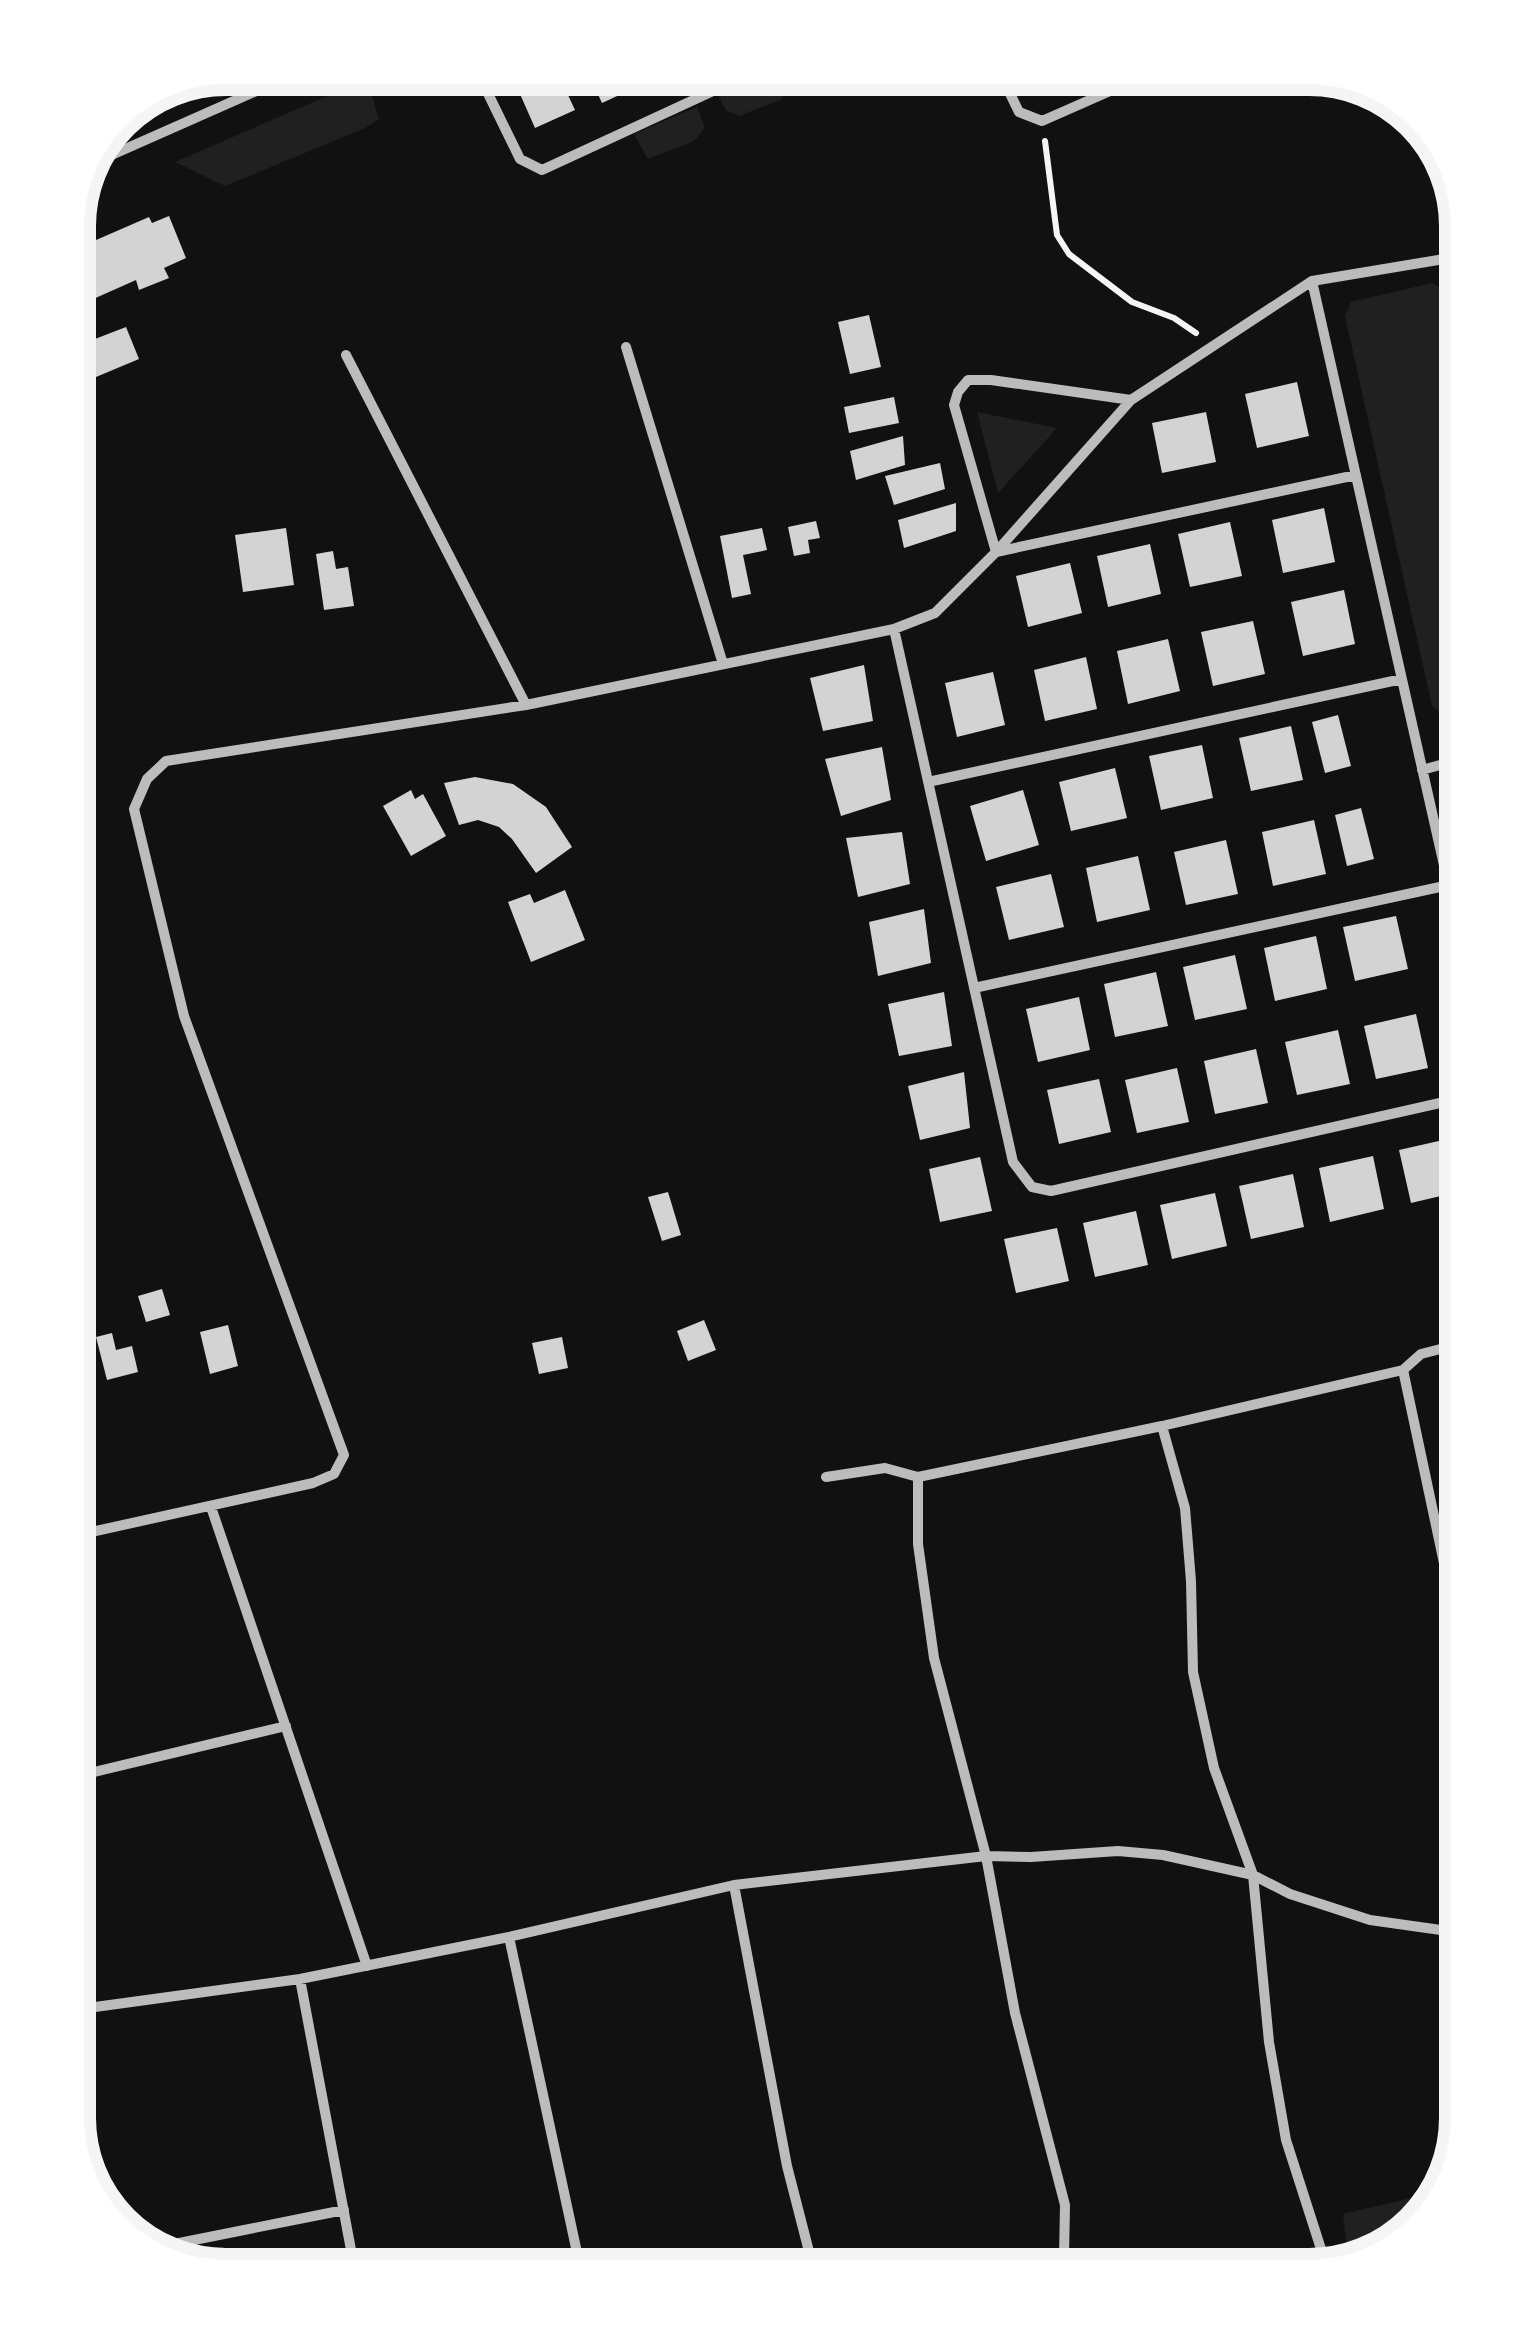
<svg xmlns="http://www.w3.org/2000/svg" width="1535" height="2344" font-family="'PT Sans',sans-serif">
  <rect width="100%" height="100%" fill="#111"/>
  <path fill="#202020" d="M774,73H780L787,92L780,100L739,116L726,110L719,97Z
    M367,79L379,119L365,128L225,186L175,162Z
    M697,107L705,128L694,141L648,159L634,134Z
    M1432,283L1446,291L1462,361V713L1445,717L1432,706L1345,316L1351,302Z
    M977,412L1057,428L998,493Z
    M1441,2191L1437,2203L1378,2255L1330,2267L1347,2250L1343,2214Z"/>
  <path fill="#d3d3d3" d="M588,73H638L640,76L624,83L628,91L602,103Z
    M542,74L547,84L560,78L575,110L535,128L516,85Z
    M169,216L186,258L164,268L169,278L139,290L136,280L73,308V250L149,217L152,223Z
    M869,315L881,367L850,374L838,322Z
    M126,327L139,359L96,377L82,344Z
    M1297,382L1309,436L1257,448L1245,394Z
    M894,397L899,423L849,433L844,407Z
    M1206,412L1216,462L1162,473L1152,423Z
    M903,436L905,465L856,480L850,451Z
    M940,463L945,489L894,505L885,476Z
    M956,503V531L904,548L898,520Z
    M1324,508L1335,562L1283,573L1272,520Z
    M816,521L820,538L808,540L810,553L794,556L788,527Z
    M1230,522L1242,576L1190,587L1178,534Z
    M286,528L294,585L243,592L235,535Z
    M762,528L767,550L743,555L751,594L732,598L720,536Z
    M1150,544L1161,594L1108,607L1097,556Z
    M333,551L336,569L348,567L354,606L324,610L316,554Z
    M1070,563L1082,613L1028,627L1016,576Z
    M1344,590L1355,644L1303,656L1291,602Z
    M1253,621L1265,674L1213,686L1201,632Z
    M1168,639L1180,691L1128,704L1117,651Z
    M1086,657L1097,709L1045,721L1034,670Z
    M864,665L873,721L823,731L810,678Z
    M993,672L1005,725L957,737L945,683Z
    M1338,715L1351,766L1325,773L1312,722Z
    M1291,726L1303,780L1251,791L1239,738Z
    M1202,745L1213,798L1161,810L1149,756Z
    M882,747L891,800L841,816L825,759Z
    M1115,768L1127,818L1071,831L1059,782Z
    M475,777L513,784L546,807L572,847L536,873L512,839L499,827L478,820L459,825L444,783Z
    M411,790L415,799L423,794L446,836L411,856L383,806Z
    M1023,790L1039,845L986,861L970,806Z
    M1361,808L1374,859L1347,866L1335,815Z
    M1314,820L1326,874L1273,886L1262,832Z
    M902,832L910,884L858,897L846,838Z
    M1226,840L1238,894L1186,905L1174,852Z
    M1138,856L1150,910L1097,922L1086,868Z
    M1051,874L1064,927L1009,940L996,887Z
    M565,890L585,940L531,962L508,902L530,894L534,903Z
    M924,909L931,963L878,976L869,922Z
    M1396,916L1408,969L1355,981L1343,927Z
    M1316,936L1327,989L1275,1001L1264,948Z
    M1235,955L1247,1009L1195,1020L1183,967Z
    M1156,972L1168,1026L1115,1037L1104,984Z
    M944,992L952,1046L899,1056L888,1004Z
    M1079,997L1090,1050L1038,1062L1026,1009Z
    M1416,1014L1428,1068L1376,1079L1364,1026Z
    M1338,1030L1350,1084L1297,1095L1285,1042Z
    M1256,1049L1268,1103L1215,1114L1204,1061Z
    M1177,1068L1189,1122L1137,1133L1125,1080Z
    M964,1072L970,1128L920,1140L908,1086Z
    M1099,1079L1111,1132L1059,1144L1047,1090Z
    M1452,1138L1462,1191L1411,1203L1399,1150Z
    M1373,1156L1384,1209L1330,1222L1319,1168Z
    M980,1157L992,1211L940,1222L929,1169Z
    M1293,1174L1304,1227L1251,1239L1239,1186Z
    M668,1192L681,1235L662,1241L648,1197Z
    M1215,1193L1227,1246L1172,1259L1160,1205Z
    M1136,1211L1148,1265L1095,1277L1083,1223Z
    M1057,1228L1069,1281L1016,1293L1004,1239Z
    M162,1289L170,1315L146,1322L138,1296Z
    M704,1320L716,1350L688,1361L677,1331Z
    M228,1325L238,1366L210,1374L200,1332Z
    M112,1333L116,1350L132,1346L138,1372L107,1380L96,1337Z
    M562,1337L568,1368L539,1374L532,1343Z"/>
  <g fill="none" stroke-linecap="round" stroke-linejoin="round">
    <path stroke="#f5f5f5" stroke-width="6" d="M1045,141L1057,235L1069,254L1132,302L1174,318L1196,333"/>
    <path stroke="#bcbcbc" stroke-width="10" d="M478,73L520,159L542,170L752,73
      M1000,73L1019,112L1042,121L1151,73
      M98,161L297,73
      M1312,281L1462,945
      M626,347L723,664
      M346,355L526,705
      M1131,400L991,380H968L958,392L954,405L996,552L1356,475
      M1422,770L1462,759
      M928,782L1402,679
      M974,988L1449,885
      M1462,1098L1051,1191L1032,1187L1013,1162L894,629L935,613L996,552L1131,400L1312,281L1462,256
      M1403,1370L1462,1648
      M1162,1426L1185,1508L1191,1581L1193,1672L1214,1768L1253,1875L1269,2042L1286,2140L1321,2249
      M826,1477L885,1468L918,1477L1162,1426L1403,1370L1421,1354L1452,1346
      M918,1477V1544L934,1658L986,1856L1015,2013L1065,2205L1064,2257L1057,2271
      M211,1507L367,1966
      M73,1536L313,1483L334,1474L344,1455L184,1016L134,809L147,779L166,761L526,705L894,629
      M73,1777L286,1726
      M734,1885L787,2166L814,2271
      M509,1937L581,2271
      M300,1979L355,2271
      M73,2010L300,1979L509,1937L734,1885L986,1856L1031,1857L1118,1851L1163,1855L1253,1875L1290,1894L1370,1920L1462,1933
      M149,2249L344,2210"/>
  </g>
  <path d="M0 0H1535V2344H0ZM226 90H1309A136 136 0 0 1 1445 226V2118A136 136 0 0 1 1309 2254H226A136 136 0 0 1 90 2118V226A136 136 0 0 1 226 90Z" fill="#fff" fill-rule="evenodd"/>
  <path fill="none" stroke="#f5f5f5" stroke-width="12" d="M226 90H1309A136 136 0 0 1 1445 226V2118A136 136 0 0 1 1309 2254H226A136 136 0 0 1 90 2118V226A136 136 0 0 1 226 90Z"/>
</svg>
